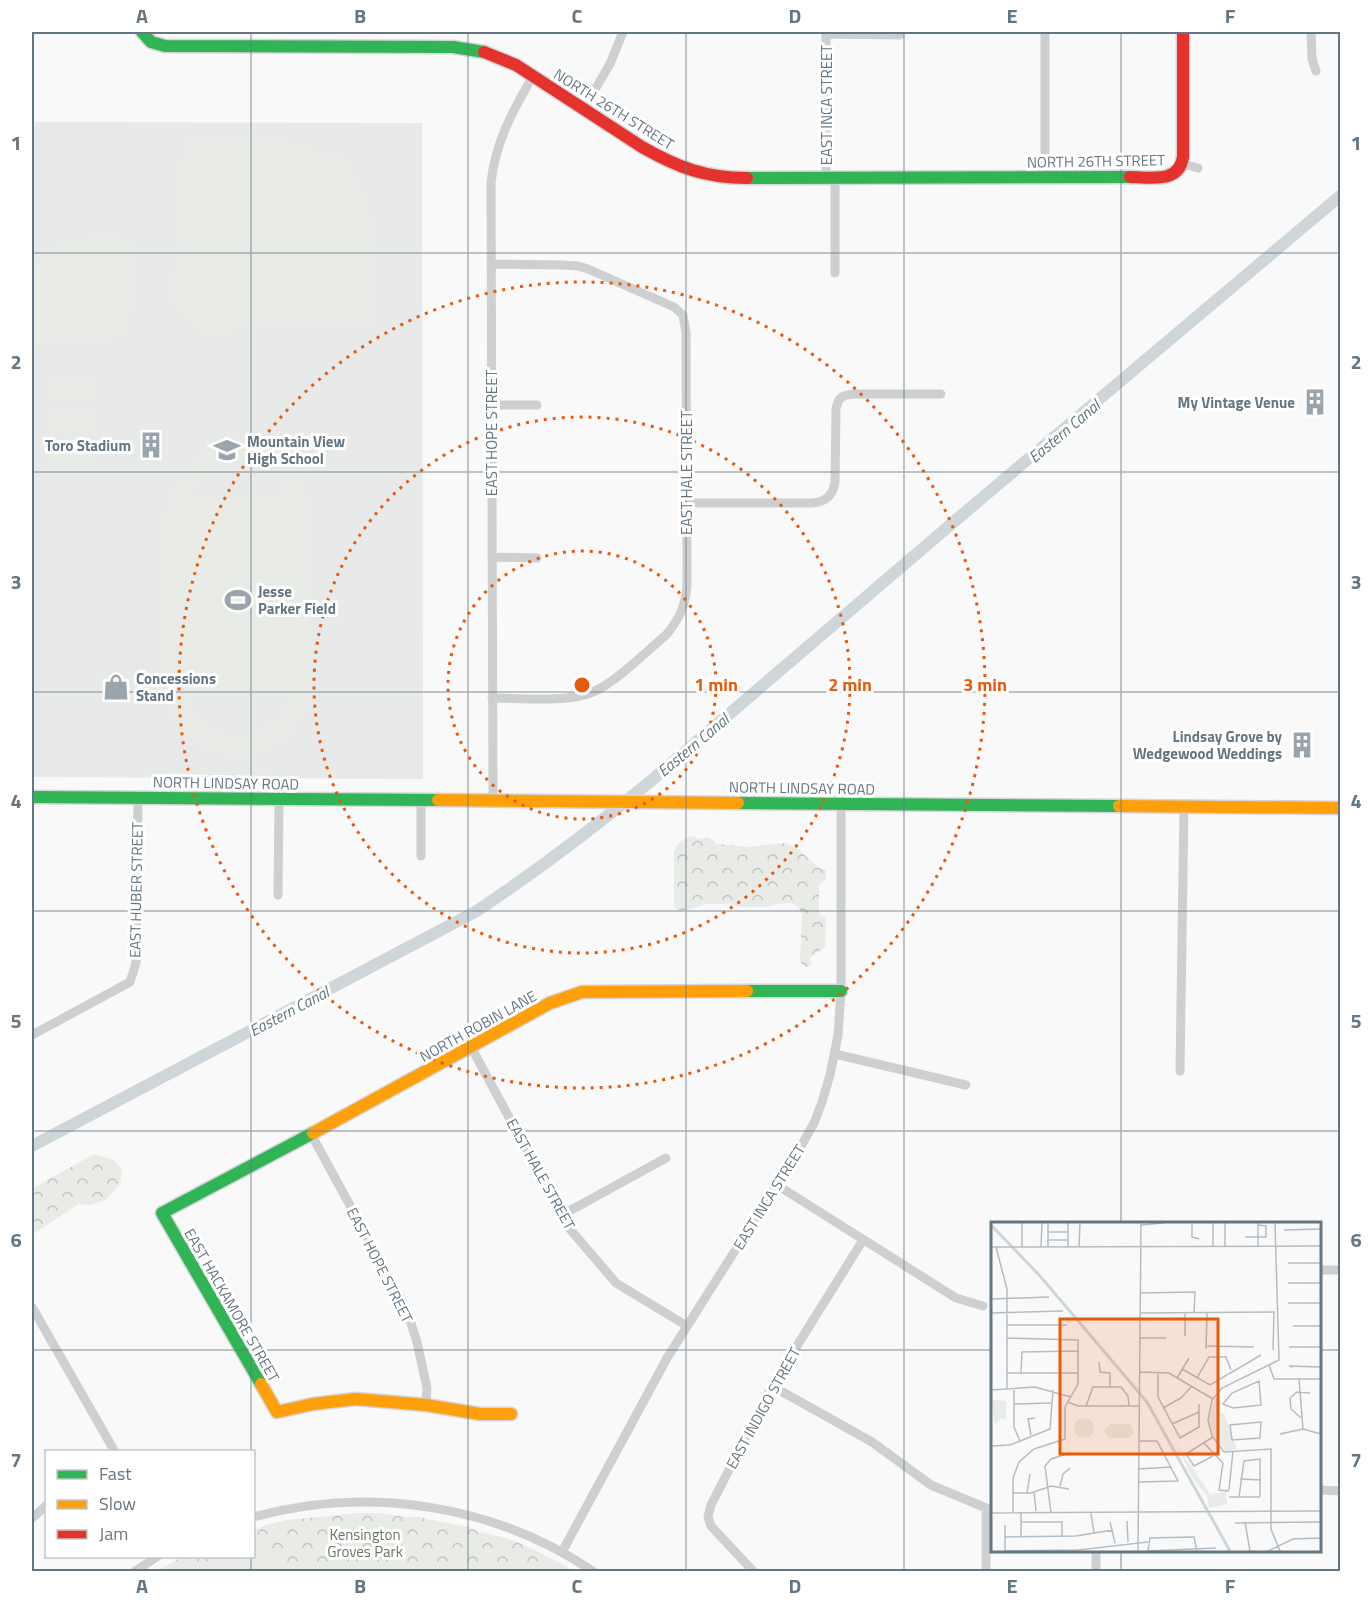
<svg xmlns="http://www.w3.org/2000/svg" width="1372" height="1603" font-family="'Titillium Web',sans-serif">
  <defs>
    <pattern id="park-crowns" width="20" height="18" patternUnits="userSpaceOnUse" patternTransform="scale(1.5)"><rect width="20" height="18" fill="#e8ebe6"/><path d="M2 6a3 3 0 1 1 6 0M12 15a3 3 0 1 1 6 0" fill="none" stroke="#c0c3c0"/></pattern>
  </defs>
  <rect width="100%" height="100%" fill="#f9f9f9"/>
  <path fill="#e8e9e9" d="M32,122L422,123L423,779L32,777Z"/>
  <path fill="url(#park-crowns)" d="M690,836L701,839L707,837L713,840L716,844L749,847L784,843L798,849L819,868L826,870V880L821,883L819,886V911L820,915L826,917L825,947L811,957L810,960L813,965L805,967L800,962L802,915C801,909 796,904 789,903C780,903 770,907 761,907C744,909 727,902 709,904C699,905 688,912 677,910L674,906V851C678,843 681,840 690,836Z
    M94,1154L114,1160L122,1169L120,1184L106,1200L91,1205L79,1204L32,1235V1189Z
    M359,1513H379L406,1517H421L430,1520L469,1527L479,1532L506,1538L529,1547L575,1571L154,1572L182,1557L254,1556V1530L269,1524L288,1520Z"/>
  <path fill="#e8ebe6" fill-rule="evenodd" d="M183,136L272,137L346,160L372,218L371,325L241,323L228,336H203L174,304V271L179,261Z
    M113,237L132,240L129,337L32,343V282L38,263L59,245L80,239Z
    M53,379H93V398H52Z
    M52,410H92V429H52Z
    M52,441L92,442V461L52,460Z
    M239,443C290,448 308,477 311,525V680C310,687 310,696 308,703C285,774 183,772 167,696C166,689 167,680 166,673V518C170,471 194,450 239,443ZM240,461C265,464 280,475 289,499L189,497C201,473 214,466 240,461ZM293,524L292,679C291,692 289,704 281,714C275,723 265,729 255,733C224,743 195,728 187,696H288L291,684Z
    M254,1551H271L270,1571H224V1557L254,1556Z"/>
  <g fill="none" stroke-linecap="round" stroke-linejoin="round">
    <path stroke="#ced6d9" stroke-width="12" d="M32,1146L475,912C537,871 595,827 652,780L976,503L1340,196"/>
    <g stroke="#d5d6d7" stroke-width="15">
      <path id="fast" d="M142,32L151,42L165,46L453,47L484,52
        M747,178L1130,177
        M32,797L438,800
        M738,803L1119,806
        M747,991H841
        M261,1384L162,1213L313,1133"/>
    </g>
    <g stroke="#d5d6d7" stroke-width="15">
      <path id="slow" d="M438,800L738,803
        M1119,806L1340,808
        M313,1133L550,1003L582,992L747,991
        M261,1384L277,1412L313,1404L356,1399L426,1405L480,1414H511"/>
    </g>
    <g stroke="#d5d6d7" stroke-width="15">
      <path id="jam" d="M484,52L516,65L642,147C677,167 705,178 747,178
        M1130,177C1151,177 1179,184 1183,157V32"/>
    </g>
    <path stroke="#cecfd0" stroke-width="9" d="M826,32V178
      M1045,32V177
      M1311,32L1312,59L1316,71
      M826,34L900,35
      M584,108L610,64L623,32
      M1183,164L1198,168
      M835,178V273
      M491,264L561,265L578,266L588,269L674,307L683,315L686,333L687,584C686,605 679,620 666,635C646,652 616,682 593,692C569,703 519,698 492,698
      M491,405H537
      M686,503H812C825,502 833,496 835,482L836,409C838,398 842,395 853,394H941
      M492,557L537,558
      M493,800L491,183C495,143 513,110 533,76
      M421,856V800
      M278,895L279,799
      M32,1035L130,982L136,963L138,797
      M471,1047L569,1228L616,1283L687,1326
      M835,1054L966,1085
      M1180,1071L1184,806
      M311,1134L406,1308L417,1342L427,1388L426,1405
      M777,1185L956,1298L983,1306
      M562,1215L666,1158
      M1320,1270H1340
      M32,1307L115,1452
      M772,1386L872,1442L931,1485L986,1508V1572
      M1320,1490L1340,1491
      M254,1517C368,1485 496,1505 594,1572
      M32,1518L46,1506
      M562,1552L667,1358L800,1148L814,1123L822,1102L830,1075L838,1035L841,991V803
      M134,1572L158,1556
      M754,1572L711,1526L708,1517L711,1505L772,1386L863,1240
      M1096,1572V1550"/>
    <use href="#fast" stroke="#30b455" stroke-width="12"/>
    <use href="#slow" stroke="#ff9f0a" stroke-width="12"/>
    <use href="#jam" stroke="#e5322d" stroke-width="12"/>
  </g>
  <path fill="none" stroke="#657683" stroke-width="1.5" stroke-opacity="0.55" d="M251,32V1452M468,32V1572M686,32V1572M904,32V1572M1121,32V1224M32,253H1340M32,472H1340M32,692H1340M32,911H1340M32,1131H1340M32,1350H992M1320,1350H1340M1121,1550V1572M251,1556V1572"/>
  <g fill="none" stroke="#e8590c" stroke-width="3" stroke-dasharray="3 6">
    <circle cx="582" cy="685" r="134"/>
    <circle cx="582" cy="685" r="268"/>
    <circle cx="582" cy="685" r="403"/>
  </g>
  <defs>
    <g id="building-bare" transform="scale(2.07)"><path d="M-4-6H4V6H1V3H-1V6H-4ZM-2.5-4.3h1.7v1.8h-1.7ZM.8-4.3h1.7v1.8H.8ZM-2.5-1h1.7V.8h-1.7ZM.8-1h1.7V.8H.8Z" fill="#99a4ac" stroke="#fff" stroke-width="2.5" paint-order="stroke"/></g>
    <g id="school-bare" transform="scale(2.07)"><path d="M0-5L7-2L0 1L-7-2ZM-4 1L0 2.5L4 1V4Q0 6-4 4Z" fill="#99a4ac" stroke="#fff" stroke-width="2.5" paint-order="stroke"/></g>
    <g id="stadium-bare" transform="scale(2.07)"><path d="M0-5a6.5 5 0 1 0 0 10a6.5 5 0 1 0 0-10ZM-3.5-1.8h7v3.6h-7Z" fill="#99a4ac" stroke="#fff" stroke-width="2.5" paint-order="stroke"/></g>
    <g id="shop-bare" transform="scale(2.07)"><path d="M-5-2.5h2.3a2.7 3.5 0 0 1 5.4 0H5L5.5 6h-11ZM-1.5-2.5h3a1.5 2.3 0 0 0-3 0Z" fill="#99a4ac" stroke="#fff" stroke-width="2.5" paint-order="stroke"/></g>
  </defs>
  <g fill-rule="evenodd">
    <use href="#building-bare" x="1315" y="402"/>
    <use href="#building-bare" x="151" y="445"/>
    <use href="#school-bare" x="227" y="450"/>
    <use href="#stadium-bare" x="238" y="600"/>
    <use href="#shop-bare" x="116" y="687"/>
    <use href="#building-bare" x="1302" y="745"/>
  </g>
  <g text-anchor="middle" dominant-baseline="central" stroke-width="6" stroke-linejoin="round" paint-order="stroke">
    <g font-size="15" fill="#657683" stroke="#fff">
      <text transform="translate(826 105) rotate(-90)">EAST INCA STREET</text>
      <text transform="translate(614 109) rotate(32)">NORTH 26TH STREET</text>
      <text transform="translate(1096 161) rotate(-1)">NORTH 26TH STREET</text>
      <text transform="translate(491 433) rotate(-90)">EAST HOPE STREET</text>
      <text transform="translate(686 473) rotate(-90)">EAST HALE STREET</text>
      <text transform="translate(226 783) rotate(1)">NORTH LINDSAY ROAD</text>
      <text transform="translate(802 788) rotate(1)">NORTH LINDSAY ROAD</text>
      <text transform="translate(136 890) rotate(-89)">EAST HUBER STREET</text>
      <text transform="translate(478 1026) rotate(-29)">NORTH ROBIN LANE</text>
      <text transform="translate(541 1174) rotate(61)">EAST HALE STREET</text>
      <text transform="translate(769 1197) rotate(-58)">EAST INCA STREET</text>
      <text transform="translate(380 1265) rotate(63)">EAST HOPE STREET</text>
      <text transform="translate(232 1305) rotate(60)">EAST HACKAMORE STREET</text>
      <text transform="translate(763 1408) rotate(-61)">EAST INDIGO STREET</text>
    </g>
    <g font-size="15" font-weight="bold" fill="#657683" stroke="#fff" text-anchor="end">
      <text x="1295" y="402">My Vintage Venue</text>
      <text x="247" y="441" text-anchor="start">Mountain View<tspan x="247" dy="17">High School</tspan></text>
      <text x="131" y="445">Toro Stadium</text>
      <text x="258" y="591" text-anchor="start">Jesse<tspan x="258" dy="17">Parker Field</tspan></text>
      <text x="136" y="678" text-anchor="start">Concessions<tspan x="136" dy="17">Stand</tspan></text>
      <text x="1282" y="736">Lindsay Grove by<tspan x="1282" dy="17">Wedgewood Weddings</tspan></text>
    </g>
    <g font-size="15" fill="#687a64" stroke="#fff">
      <text x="365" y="1534">Kensington<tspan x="365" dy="17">Groves Park</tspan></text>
    </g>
    <g font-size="16" font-style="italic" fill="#60757c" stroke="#fff">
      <text transform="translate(1064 431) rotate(-40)">Eastern Canal</text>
      <text transform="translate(693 745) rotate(-40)">Eastern Canal</text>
      <text transform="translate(289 1011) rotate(-28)">Eastern Canal</text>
    </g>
  </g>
  <g transform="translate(991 1222)">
    <rect width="330" height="330" fill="#f9f9f9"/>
    <path d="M0,178L15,179V197L10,196L4,202Z" fill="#e8ebe6"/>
    <path d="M224,176L231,180L226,189L233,192L246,227L234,229L222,214L218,197ZM184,220L219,272L235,270L236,282L218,286L216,274L201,255Z" fill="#e8ebe6"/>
    <path d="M83 206a10 10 0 1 1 20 0a10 10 0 1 1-20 0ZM119,202H139L143,211L138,216H118L113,209Z" fill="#e8ebe6"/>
    <path fill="none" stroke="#ced6d9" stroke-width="3" d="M0,3L49,54L156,180L239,329"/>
    <path fill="none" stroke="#b5bdc3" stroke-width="1.5" d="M57,1V25M201,1V15L208,17M284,1L288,138L231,166L221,178L217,198L221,214L233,230L280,227V307L289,329M150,3L172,1M293,8L330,7M57,10H77M254,15H275V4L267,3M57,18H77M222,24V1M234,24V1M267,24V1M0,25L330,24M5,25L16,67V168M31,25V1M50,25L51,1M77,25V1M88,25L89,1M297,41H330M297,61H330M149,71L204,70L203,91M0,77L58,75M297,81H330M0,91L72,89M149,91L283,90L282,128M194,91V114M16,103H76M302,104H330M0,107V150M16,116L87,118V162L74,185V217L43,227L28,240L22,256V291M149,116H175M216,124L263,125M302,125H298H330M215,127L216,91M108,140L109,150L119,151V165M278,143L283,157H330M302,145L298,144L330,145M191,147L219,163L270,133M148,150L178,151L222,177M167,150V175L189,216L208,205V182M16,151H87M30,151L31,130L87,129M186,156L198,136M206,156L218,135H235L240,148M308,157L312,207M268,159L270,183L242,186L232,182L241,171ZM0,168L44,165L80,175M23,168V205L29,219M77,180L87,184H148M23,182L60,181M95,184L102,165H130L137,174L138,184M172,186L190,176L200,165M310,196L300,187L299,176L306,170L319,171H315M270,200L269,216L241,218L239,203ZM181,202L208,190M312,207L330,212M294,211L289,212L312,207M40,213L37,197L44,196M222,215L195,232L203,244L222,234M213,221L232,241L228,268L238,269M0,224L19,223L59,207L62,168M148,247L180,245M249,257L270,258M147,260L187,259L166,219H148M69,264L72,252L79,246M238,268L242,229M43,270L45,289M22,271H40L60,264L78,267M36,271L39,252M238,275H268L269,274V237L253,239L248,275M0,291L330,289M60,291L54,244L60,237L79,231M100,291L103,311M136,299L137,320M30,300H71V314M119,300L124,321M254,300L259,329M244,301L330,300M14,315L85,314L122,308M30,315V291M14,329L87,328L157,320M14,329V303M147,329L150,1M157,329L159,316L203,315L206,329M157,329L225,326M277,329L302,317L330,316"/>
    <path fill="#e8590c" fill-opacity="0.15" stroke="#e8590c" stroke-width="3" d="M69,97H227V232H69Z"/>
    <rect width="330" height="330" fill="none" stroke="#657683" stroke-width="3"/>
  </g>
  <circle cx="582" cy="685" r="9" fill="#e8590c" stroke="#fff" stroke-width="3"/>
  <g font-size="18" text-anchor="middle" font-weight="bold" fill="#e8590c" stroke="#fff" stroke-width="6" stroke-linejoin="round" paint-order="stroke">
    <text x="716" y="691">1 min</text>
    <text x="850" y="691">2 min</text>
    <text x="985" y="691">3 min</text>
  </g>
  <rect width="1372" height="1603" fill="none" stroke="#ffffff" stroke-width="66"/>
  <rect x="45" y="1450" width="210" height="108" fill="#ffffff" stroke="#c1c8cd" stroke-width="1.5"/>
  <rect x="57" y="1470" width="30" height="9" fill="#30b455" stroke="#c1c8cd" stroke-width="1.5"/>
  <text x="99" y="1480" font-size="18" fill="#657683">Fast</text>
  <rect x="57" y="1500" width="30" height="9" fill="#ff9f0a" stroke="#c1c8cd" stroke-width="1.5"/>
  <text x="99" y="1510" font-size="18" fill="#657683">Slow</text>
  <rect x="57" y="1530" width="30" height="9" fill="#e5322d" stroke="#c1c8cd" stroke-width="1.5"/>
  <text x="99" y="1540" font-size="18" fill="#657683">Jam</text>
  <rect x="33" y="33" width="1306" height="1537" fill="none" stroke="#657683" stroke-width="2"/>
  <g font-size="20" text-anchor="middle" font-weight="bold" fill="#657683">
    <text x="142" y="23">A</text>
    <text x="360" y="23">B</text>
    <text x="577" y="23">C</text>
    <text x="795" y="23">D</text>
    <text x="1012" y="23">E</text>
    <text x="1230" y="23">F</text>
    <text x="16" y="150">1</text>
    <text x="1356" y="150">1</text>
    <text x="16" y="369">2</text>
    <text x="1356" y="369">2</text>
    <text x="16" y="589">3</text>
    <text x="1356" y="589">3</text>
    <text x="16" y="808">4</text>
    <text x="1356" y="808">4</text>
    <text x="16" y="1028">5</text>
    <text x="1356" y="1028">5</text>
    <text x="16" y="1247">6</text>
    <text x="1356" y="1247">6</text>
    <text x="16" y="1467">7</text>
    <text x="1356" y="1467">7</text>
    <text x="142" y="1593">A</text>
    <text x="360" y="1593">B</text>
    <text x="577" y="1593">C</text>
    <text x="795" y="1593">D</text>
    <text x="1012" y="1593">E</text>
    <text x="1230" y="1593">F</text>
  </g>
</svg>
